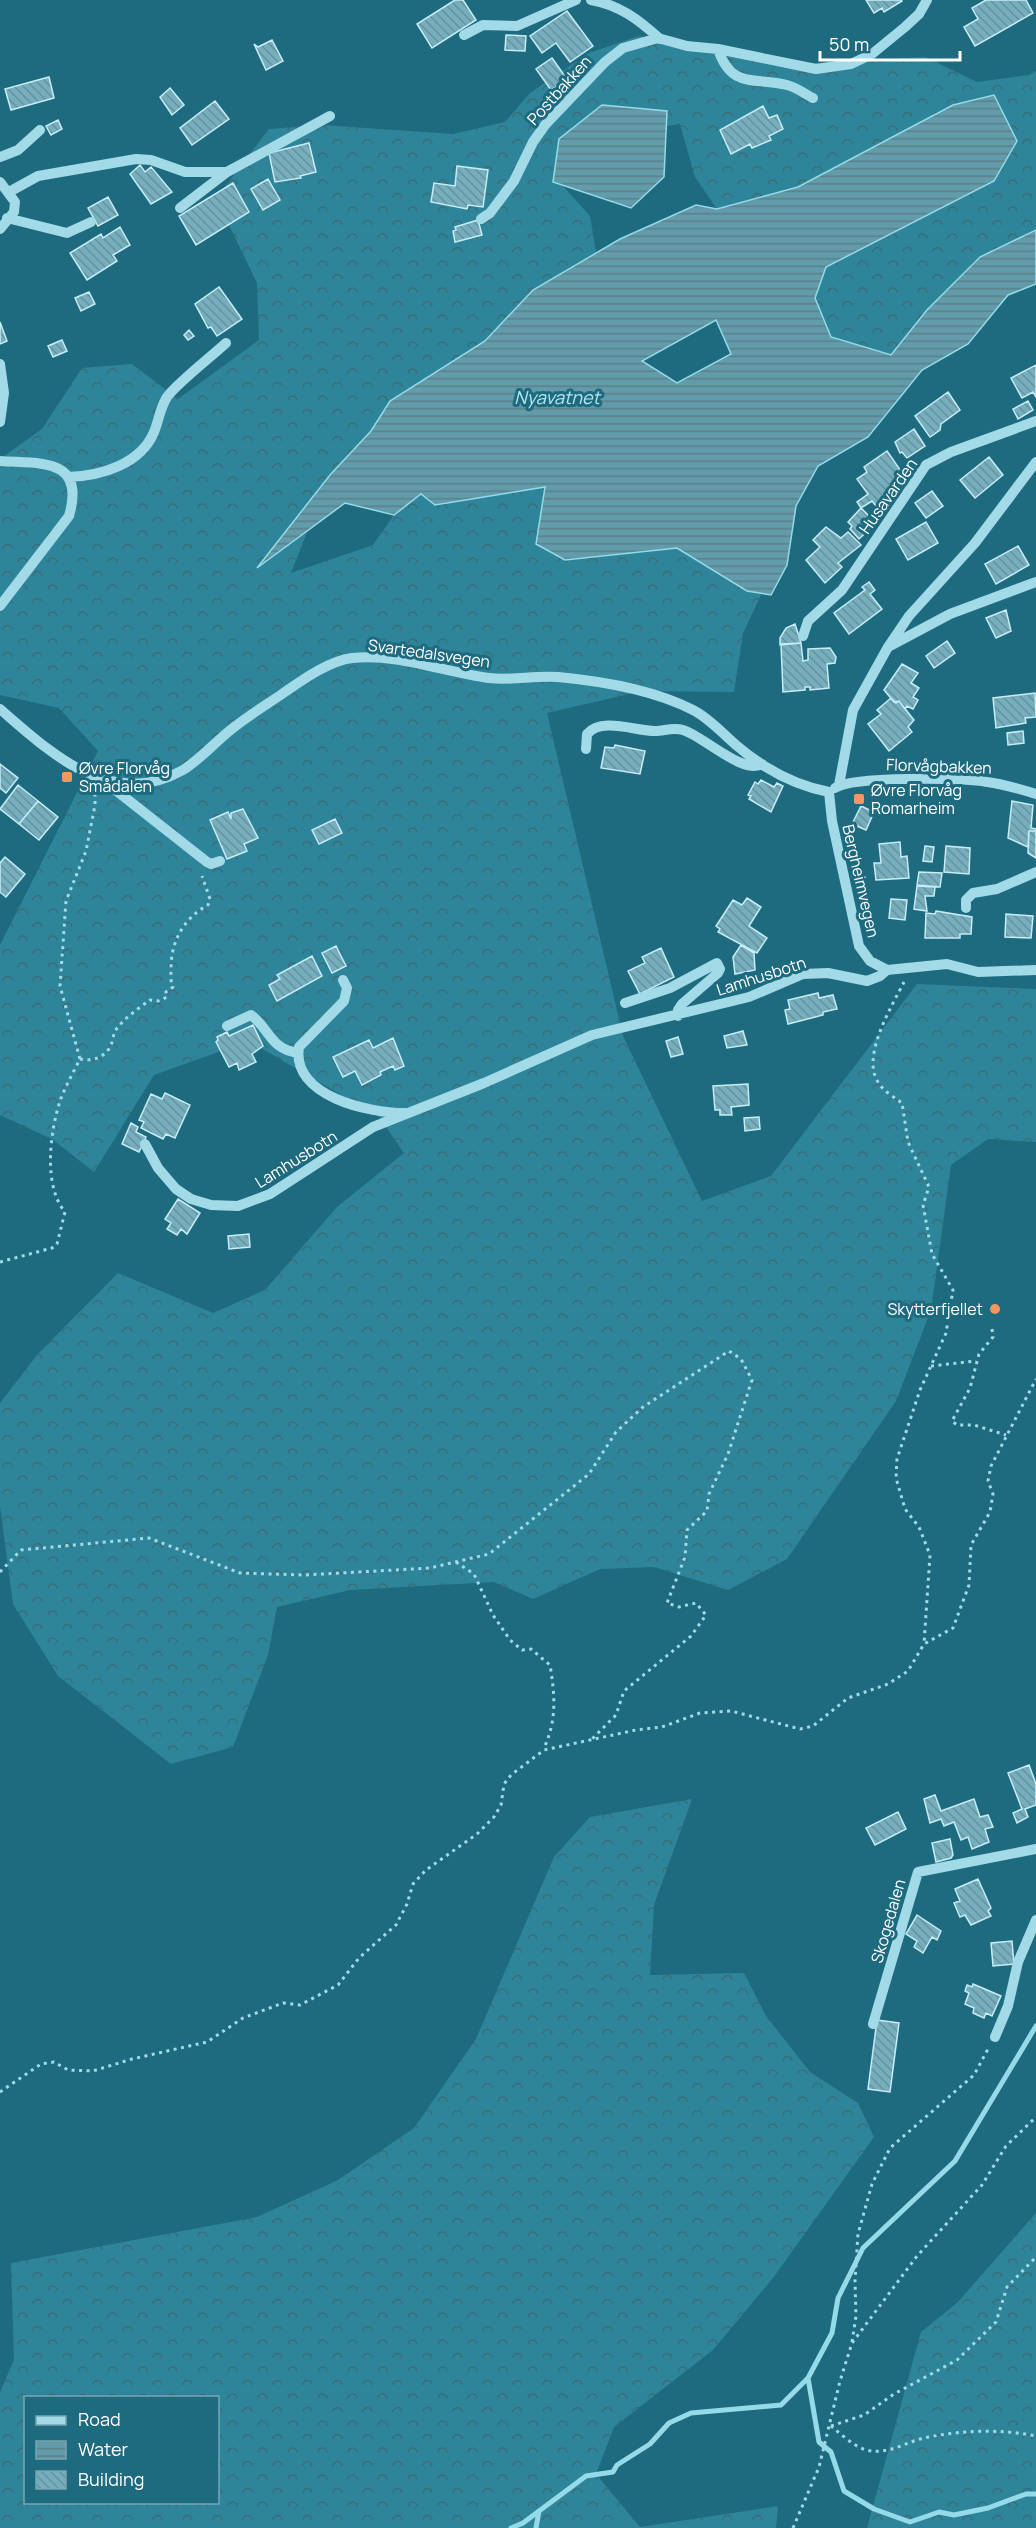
<svg xmlns="http://www.w3.org/2000/svg" width="1036" height="2528" font-family="Manrope,sans-serif">
  <defs>
    <pattern id="forest-crowns" width="20" height="18" patternUnits="userSpaceOnUse" patternTransform="scale(1.5)"><rect width="20" height="18" fill="#2e859a"/><path d="M2 6a3 3 0 1 1 6 0M12 15a3 3 0 1 1 6 0" fill="none" stroke="#3c6b77"/></pattern>
    <pattern id="water-rules" width="6" height="5" patternUnits="userSpaceOnUse" patternTransform="scale(1.5)"><rect width="6" height="5" fill="#629ba9"/><path d="M0 2.5h6" fill="none" stroke="#5a7f88"/></pattern>
    <pattern id="building-back-hatch" width="6" height="6" patternUnits="userSpaceOnUse" patternTransform="scale(1.5)"><rect width="6" height="6" fill="#75afbe"/><path d="M-1 5l2 2M0 0l6 6M5-1l2 2" fill="none" stroke="#69919c"/></pattern>
  </defs>
  <rect width="100%" height="100%" fill="#1e6a7e"/>
  <path fill="url(#forest-crowns)" fill-rule="evenodd" d="M639,36L706,52L783,65L925,57L977,82L1029,75L1036,71V230L980,257L927,310L891,355L831,337L815,298L825,267L994,181L953,105L798,187L717,209L695,177L680,124L666,126L667,111L553,182L563,186L590,216L596,252L533,290L485,341L390,401L371,431L330,475L259,566L308,530L291,573L373,545L394,515L421,494L435,505L545,487L536,544L565,560L677,548L747,591L762,593L743,633L734,692L642,691L547,713L623,1036L702,1201L771,1176L917,984L1036,989V1142L988,1139L951,1165L931,1310L896,1401L787,1559L728,1590L654,1567L600,1569L533,1599L494,1582L350,1590L277,1607L268,1655L233,1747L171,1764L58,1676L13,1604L0,1506V1403L37,1355L118,1273L213,1313L265,1290L337,1207L404,1153L379,1117L249,1041L154,1075L94,1172L52,1139L0,1115V945L98,751L59,708L0,695V459L42,429L82,368L132,364L178,399L259,340L257,283L216,198L269,129L322,125L453,134L505,122L530,93L589,53Z
    M692,1799L654,1905L650,1975L744,1973L766,2016L810,2072L858,2103L874,2137L773,2278L713,2350L614,2427L596,2474L640,2527L778,2506L776,2528H0V2392L14,2360L11,2263L257,2217L338,2180L414,2128L476,2039L554,1857L590,1817ZM26,2398H218V2502H26Z
    M1036,2213V2528H867L921,2332L957,2303Z"/>
  <path fill="url(#water-rules)" stroke="#95dae9" stroke-width="1.5" fill-rule="evenodd" d="M994,95L1017,141L994,181L826,267L815,298L831,337L891,355L927,310L980,257L1036,230V284L1008,295L968,344L922,370L868,437L818,466L796,506L787,565L771,595L747,591L677,548L565,560L536,544L545,487L435,505L421,494L394,515L345,503L257,568L330,475L371,431L390,401L485,341L533,290L620,239L696,205L717,209L798,187L953,105ZM716,320L731,354L677,383L642,361Z
    M602,105L667,111L664,177L631,208L553,182L559,139Z"/>
  <g fill="none" stroke-linecap="round" stroke-linejoin="round">
    <path stroke="#95dae9" stroke-width="5" d="M808,2378L819,2442L831,2452L844,2491L874,2509L910,2522L939,2512L954,2515L988,2508L1026,2494H1036
      M511,2528L523,2523L586,2476L613,2472L617,2465L650,2444L669,2423L691,2413L781,2405L808,2378L832,2333L838,2298L863,2248L955,2161L1036,2026
      M536,2528L539,2511"/>
  </g>
  <path fill="url(#building-back-hatch)" stroke="#c6edf6" stroke-width="1.5" d="M455,0H463L476,20L432,48L417,24Z
    M866,0H901L902,1L884,12L882,8L874,13Z
    M986,0H1026L1033,13L975,46L964,27L978,19L972,8Z
    M567,11L593,46L570,62L556,43L542,53L530,36Z
    M506,35L526,36L525,51L505,50Z
    M272,40L283,61L266,70L254,44L258,47Z
    M552,58L567,79L551,90L536,69Z
    M49,77L54,98L11,110L5,89Z
    M170,88L184,105L172,115L160,97Z
    M215,101L229,119L192,145L180,128Z
    M763,106L769,118L777,115L783,129L769,136L771,140L752,148L750,144L731,154L720,130Z
    M58,120L62,129L51,135L46,126Z
    M309,143L316,172L300,176L301,178L275,182L269,153Z
    M140,165L145,172L151,167L172,192L151,204L130,174Z
    M457,166L488,170L483,207L468,205L467,209L431,202L434,183L455,186Z
    M268,179L280,200L263,210L251,189Z
    M233,183L249,212L196,245L179,216Z
    M108,197L118,215L98,226L88,208Z
    M478,220L482,235L455,242L453,231L456,230L455,227Z
    M120,227L130,245L113,255L117,261L87,280L70,253L101,234L103,238Z
    M219,287L242,319L217,336L211,327L208,328L195,304Z
    M89,292L95,304L81,311L75,298Z
    M0,322L7,341L0,344Z
    M189,330L194,336L188,340L184,335Z
    M62,340L67,351L53,357L48,346Z
    M1036,365V397L1033,392L1022,398L1011,378Z
    M948,392L960,410L941,424L940,430L930,437L915,416Z
    M1028,401L1033,410L1018,419L1013,409Z
    M914,429L925,446L907,458L902,452L900,453L895,442Z
    M887,451L903,474L892,482L898,490L876,506L872,501L861,508L857,502L868,494L857,479L867,472L864,467Z
    M989,457L1003,475L975,498L960,480Z
    M932,491L943,506L926,518L915,503Z
    M861,508L876,523L859,539L850,529L852,526L848,522Z
    M926,522L938,543L908,560L896,539Z
    M826,527L841,538L848,532L861,545L838,563L842,567L825,583L806,560L820,547L813,540Z
    M1018,546L1029,565L996,584L985,564Z
    M869,582L875,590L870,594L882,609L849,634L834,613L865,590L862,587Z
    M1006,610L1011,631L996,638L986,618Z
    M795,624L801,643L780,645V638L786,628Z
    M947,641L955,653L934,668L926,656Z
    M801,643L803,661L808,660V649L830,648L836,657L835,663L827,664L829,688L810,690V687H805V690L783,692L781,644Z
    M902,664L918,673L911,683L919,688L913,697L918,700L913,709L907,706L905,709L899,701L894,702L884,690Z
    M1035,693L1036,717L1025,718L1026,723L996,728L993,698Z
    M891,698L896,703L899,701L914,720L908,727L912,732L889,751L868,724L881,714L877,710Z
    M1023,731L1024,743L1008,745L1007,733Z
    M615,745L645,751L640,774L601,768L605,747L614,748Z
    M0,764L18,778L6,793L0,788Z
    M761,780L774,787L777,783L783,786L771,812L749,799L751,796L748,795L755,782L758,784Z
    M18,785L38,801L19,824L0,809Z
    M38,801L58,817L39,840L19,824Z
    M1012,801L1033,805L1031,828L1036,829V831H1029L1028,847L1008,838Z
    M861,806L874,812L866,830L852,824Z
    M243,809L258,838L244,844L247,851L227,859L210,820L228,812L231,819V813Z
    M335,819L342,833L319,844L312,830Z
    M1029,831H1036V858L1028,853Z
    M900,842L901,857L907,856L909,878L876,880L874,863H881L879,844Z
    M925,846L934,847L932,862L923,861Z
    M946,846L970,848L969,874L944,872Z
    M5,857L25,874L6,897L0,892V863Z
    M919,872L942,873L940,887L917,885Z
    M917,886L935,887L934,896H925L927,911L914,909Z
    M747,898L761,907L749,926L767,938L757,953L718,932L720,929L716,926L733,900L742,905Z
    M891,899L907,900L905,920L889,918Z
    M936,911L972,917L971,934H960V938H925L926,913L935,914Z
    M1006,914L1033,916L1031,938L1005,937Z
    M741,945L754,953L755,970L735,974L733,957Z
    M336,946L346,966L332,973L322,953Z
    M661,948L674,977L640,994L628,971L645,963L642,957Z
    M312,956L322,976L277,1001L269,985L280,979L277,975Z
    M818,993L819,998L833,995L837,1009L823,1012V1015L788,1024L785,1010L790,1009L788,1000Z
    M253,1025L263,1046L252,1054L256,1062L239,1070L237,1063L229,1067L216,1042L218,1040L217,1037L227,1032L229,1036Z
    M743,1031L747,1045L727,1048L724,1036Z
    M678,1037L683,1054L671,1057L666,1041Z
    M393,1038L404,1066L395,1070L393,1066L380,1072L381,1075L362,1085L355,1071L343,1077L333,1057L369,1040L373,1048Z
    M748,1084L749,1105L731,1107L732,1115H720V1110H715L713,1086Z
    M165,1093L190,1105L175,1138L166,1134L163,1139L141,1128L144,1122L139,1120L151,1094L162,1099Z
    M759,1117L760,1129L745,1131L744,1118Z
    M131,1123L138,1127L136,1132L146,1137L139,1152L122,1144Z
    M178,1199L200,1213L187,1234L181,1229L177,1235L167,1229L171,1223L165,1219Z
    M249,1234L250,1247L229,1249L228,1236Z
    M1029,1765L1036,1784V1805L1025,1809L1028,1817L1017,1823L1013,1813L1022,1809L1008,1773Z
    M935,1795L941,1811L974,1799L980,1817L988,1815L993,1827L985,1829L989,1842L972,1849L968,1837L961,1840L954,1822L944,1826L941,1819L930,1823L924,1799Z
    M898,1812L906,1829L875,1845L866,1828Z
    M950,1839L953,1855L951,1858L936,1862L932,1843Z
    M978,1879L991,1908L988,1911L991,1916L971,1925L965,1915L960,1917L954,1903L960,1901L955,1889Z
    M917,1915L941,1931L937,1940L932,1937L923,1953L914,1947L917,1941L906,1934Z
    M1012,1941L1014,1964L993,1966L991,1943Z
    M973,1984L1001,1996L992,2016L986,2013L984,2018L973,2013L974,2008L965,2004L969,1993L965,1991L967,1985L972,1987Z
    M877,2020L899,2023L890,2092L868,2089Z"/>
  <g fill="none" stroke-linecap="round" stroke-linejoin="round">
    <path stroke="#a2dae8" stroke-width="3" stroke-dasharray="3 4.5" stroke-linecap="butt" d="M904,982C892,1006 861,1056 878,1082C883,1091 894,1097 902,1103L908,1142L929,1187L923,1205L932,1254L953,1290L946,1333L920,1390L897,1459L896,1478L905,1509L919,1527L930,1555L924,1644
      M80,1059C92,1062 106,1057 111,1045C113,1041 113,1035 115,1031C123,1019 139,1008 150,1000L158,1001L167,997L166,992L173,987C170,980 171,976 171,968C171,941 184,918 208,905L210,899L202,876
      M0,1262L52,1248L57,1244L65,1212C43,1186 50,1132 60,1101C65,1087 73,1073 80,1059L60,986L66,901L86,851L95,805V792
      M992,1329L993,1337L979,1354L970,1388L952,1421L957,1425H974L1006,1435
      M931,1366L976,1361
      M456,1562L474,1574L493,1615L510,1640L522,1650L531,1649L550,1665C555,1695 557,1720 544,1748
      M0,1572L21,1550L149,1538L240,1573L304,1575L430,1568L489,1554L589,1474L616,1432L643,1407L729,1351L741,1359L752,1380L728,1454L709,1494L707,1511L687,1530L685,1557L667,1603L679,1607L696,1603L706,1615L691,1636L624,1691L616,1715L592,1739
      M0,2092L41,2064L54,2062L68,2070L93,2071L132,2059L207,2042L243,2018L283,2003L300,2005L338,1985L359,1958L396,1925L407,1904L413,1884L426,1870L477,1834L494,1817L501,1805L504,1784L511,1775L544,1750L636,1730L662,1727L700,1713L731,1711L800,1729L813,1726L848,1698L888,1684L908,1671L924,1644L953,1628L969,1585L971,1545L990,1512L993,1494L988,1481L991,1466L1036,1379
      M852,2342L856,2316L855,2281L858,2234L872,2184L890,2148L974,2075L988,2049
      M831,2426L864,2415L894,2394L957,2360L996,2322L1007,2287L1036,2257
      M831,2426C841,2434 853,2446 866,2450C889,2456 908,2440 929,2437C964,2430 1001,2429 1036,2436
      M793,2528L819,2467L840,2381L852,2343L917,2256L982,2185L1006,2146L1036,2117"/>
    <path stroke="#a2dae8" stroke-width="10" d="M591,0C620,5 639,20 660,39
      M464,35L483,25L517,26L576,0
      M718,49C731,89 754,77 787,85C796,87 805,94 813,98
      M0,157L18,150L40,130
      M0,182L15,202L14,212L0,229
      M9,192L38,176L136,159L151,160L185,172H227
      M180,208L227,172L330,116
      M7,218L67,233L91,222
      M481,219L490,213L514,181L533,142L545,125L605,62L623,48L658,38L687,46L718,49L816,69L851,64L872,54L905,27L919,14L927,0
      M0,364L4,393L0,422
      M0,461C40,464 86,457 69,516L0,606
      M68,477C101,476 141,464 154,432C159,420 160,408 167,397C176,384 212,356 226,343
      M803,636L808,621L842,590L926,465L951,452L1036,421
      M888,647L909,616L975,543L1036,462
      M0,709C51,753 111,811 183,770C201,759 216,741 233,728C248,716 266,705 282,694C301,681 328,661 352,658C397,653 444,672 489,678C512,681 535,675 558,677C601,681 654,690 693,710C709,718 722,733 736,745C764,769 793,785 829,792
      M586,749L587,734C602,717 635,731 655,731C664,731 673,727 683,730C703,736 743,775 762,764
      M104,781L207,862L211,864L220,861
      M839,785L853,710L888,647L950,614L1036,582
      M835,788C852,776 963,778 987,782C1004,784 1020,789 1036,794
      M829,792L832,821L859,946L870,961L887,970L947,964L978,972L1036,970
      M966,908V900L973,893L997,889L1036,872
      M343,980L347,988L344,1001L299,1047C291,1096 368,1113 405,1113
      M625,1003L670,988L717,963L720,969L718,973L682,1004L678,1010V1016
      M227,1026L251,1015C270,1029 270,1049 298,1053
      M145,1144L158,1168L176,1189L191,1199L211,1205L238,1206L270,1194L373,1127L484,1083L592,1035L749,997L803,974L828,973L867,981L880,976L887,970
      M873,2024L918,1872L1036,1849
      M995,2037L1008,2006L1018,1962L1036,1920"/>
  </g>
  <g fill="#f69661" stroke="#1e6a7e" stroke-width="2">
    <rect x="61" y="771" width="12" height="12" rx="3"/>
    <rect x="853" y="793" width="12" height="12" rx="3"/>
    <circle cx="995" cy="1309" r="6"/>
  </g>
  <g text-anchor="middle" dominant-baseline="central" stroke-width="6" stroke-linejoin="round" paint-order="stroke">
    <g font-size="16" fill="#fff" stroke="#1e6a7e">
      <text transform="translate(559 90) rotate(-48)">Postbakken</text>
      <text transform="translate(888 496) rotate(-55)">Husavarden</text>
      <text transform="translate(429 653) rotate(8)">Svartedalsvegen</text>
      <text transform="translate(939 766) rotate(2)">Florvågbakken</text>
      <text transform="translate(861 881) rotate(77)">Bergheimvegen</text>
      <text transform="translate(761 976) rotate(-18)">Lamhusbotn</text>
      <text transform="translate(296 1159) rotate(-32)">Lamhusbotn</text>
      <text transform="translate(888 1921) rotate(-74)">Skogedalen</text>
    </g>
    <g font-size="16" fill="#fff" stroke="#1e6a7e" text-anchor="start">
      <text x="79" y="768">Øvre Florvåg<tspan x="79" dy="18">Smådalen</tspan></text>
      <text x="871" y="790">Øvre Florvåg<tspan x="871" dy="18">Romarheim</tspan></text>
      <text x="983" y="1309" text-anchor="end">Skytterfjellet</text>
    </g>
    <g font-size="18" font-style="italic" fill="#b5e6f2" stroke="#1e6a7e">
      <text x="557" y="397">Nyavatnet</text>
    </g>
  </g>
  <rect x="24" y="2396" width="195" height="108" fill="#1e6a7e" stroke="#78a6b2" stroke-width="1.5"/>
  <rect x="36" y="2416" width="30" height="9" fill="#a2dae8" stroke="#78a6b2" stroke-width="1.5"/>
  <text x="78" y="2426" font-size="18" fill="#ffffff">Road</text>
  <rect x="36" y="2441" width="30" height="18" fill="url(#water-rules)" stroke="#78a6b2" stroke-width="1.5"/>
  <text x="78" y="2456" font-size="18" fill="#ffffff">Water</text>
  <rect x="36" y="2471" width="30" height="18" fill="url(#building-back-hatch)" stroke="#78a6b2" stroke-width="1.5"/>
  <text x="78" y="2486" font-size="18" fill="#ffffff">Building</text>
  <path d="M820 51v9h140v-9" fill="none" stroke="#ffffff" stroke-width="3"/>
  <text x="829" y="51" font-size="18" fill="#ffffff" stroke="#1e6a7e" stroke-width="4.5" paint-order="stroke">50 m</text>
</svg>
